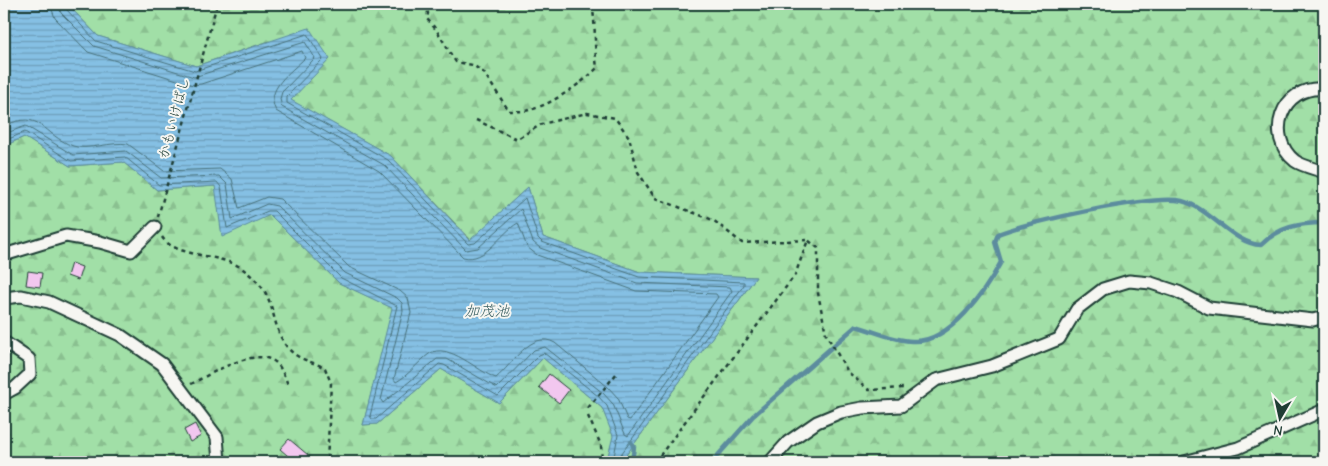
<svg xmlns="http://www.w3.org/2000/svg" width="1328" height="466" font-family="'Comic Neue','Klee One',sans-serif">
  <defs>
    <pattern id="forest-firs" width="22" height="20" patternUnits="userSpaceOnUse" patternTransform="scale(1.25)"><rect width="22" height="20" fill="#a1dfa7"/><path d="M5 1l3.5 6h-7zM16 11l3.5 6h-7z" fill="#8ac090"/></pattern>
    <pattern id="water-rules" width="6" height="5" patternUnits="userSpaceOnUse" patternTransform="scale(1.25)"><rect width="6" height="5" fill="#85c0e4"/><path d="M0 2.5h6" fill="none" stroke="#6c9dba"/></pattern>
  </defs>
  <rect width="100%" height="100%" fill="#f5e8f1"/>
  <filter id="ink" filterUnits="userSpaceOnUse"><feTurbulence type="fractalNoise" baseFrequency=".02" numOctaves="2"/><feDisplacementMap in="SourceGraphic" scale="10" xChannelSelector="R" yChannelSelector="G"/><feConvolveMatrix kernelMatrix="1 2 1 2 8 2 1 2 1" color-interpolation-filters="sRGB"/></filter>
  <g filter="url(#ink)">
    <path fill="url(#forest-firs)" stroke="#608e6e" d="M67,4H1324V462H621L756,277L640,272L543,237L528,187L471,240L391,156L290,100L330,59L269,41L196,66L98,36Z
      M24,137L70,166L123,162L157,190L216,186L270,215L339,283L393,308L363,425L377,424L441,369L499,403L543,358L602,408L614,436L607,459L611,462H4V146Z"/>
    <path fill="url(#water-rules)" stroke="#5c8c9e" d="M4,4H67L98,36L196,66L309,28L330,59L291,100L391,156L470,240L528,187L543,237L640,272L756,277L621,462H611L607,460L613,436L602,408L543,358L499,403L441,369L377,424L363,425L392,308L339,283L270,215L222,237L215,186L157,190L123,162L70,166L24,137L4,146Z"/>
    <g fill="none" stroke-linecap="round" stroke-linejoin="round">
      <path stroke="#48717a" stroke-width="1" d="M64,4L66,9L96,41L195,71L307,34L323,59L287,96V103L388,160L468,244L475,243L525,198L538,238L542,242L639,277L744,282V285L619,457L618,462
        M4,126C42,108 42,135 73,146C86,151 113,141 128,144L164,171L220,169L232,179L239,208L267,197L280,199L349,267L400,291L408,298L411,313L394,379L396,382C408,376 418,362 429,354C448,341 478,372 496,378C512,365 531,329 555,343L608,387L618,398L627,419L630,420L718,297L716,294L636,291L537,255L527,247L518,223C500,233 486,263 463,257L379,171L276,111C264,89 291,72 305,58L302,51L201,84L193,85L88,52L55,18L50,4
        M4,134L26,126L73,155L126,151L161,178L219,176L227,184L232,219L267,204L277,206L345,273L397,298L402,303L403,311L381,400L383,403L437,359H447L497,388L534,350L545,347L603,393L613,404L625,434L628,436L732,291L730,287L637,283L540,248L533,242L521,209L478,248L466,250L384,165L282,107L280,99L282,92L315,58L305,42L194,77L94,46L61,13L58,4
        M4,141L25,132L71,161L125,157L159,185L217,182L221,187L227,228L268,211H274L341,278L397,306L370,416L372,419H376L439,364L444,365L498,396L539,355L544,353L598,396L607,406L618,435L613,462"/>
      <path stroke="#5c8c9e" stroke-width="4.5" d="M631,442L634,447L632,462
        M712,462L753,416L856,326C874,331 893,340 912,341C950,344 986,290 1001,262L995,242L998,234C1028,222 1153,194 1182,201C1210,208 1233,244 1261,245C1279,227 1299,223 1324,223"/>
    </g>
    <path fill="#f2c7ef" stroke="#1f3d34" d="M71,263L82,267L78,280L67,276Z
      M28,271L42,273L40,287L26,285Z
      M549,374L569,390L559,403L539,387Z
      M195,424L201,436L190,442L184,430Z
      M289,439L308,455L301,462H295L280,449Z"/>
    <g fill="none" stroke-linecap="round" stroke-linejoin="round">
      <g stroke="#1f3d34" stroke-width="15">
        <path id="minor" d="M1324,89C1280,85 1265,137 1295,161C1302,166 1316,169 1324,172
          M4,255L66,236L100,242L131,251L155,227
          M4,298L21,296L49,302L120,335L162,364L217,437L219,462
          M4,342L29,359L30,374L15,388L4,394
          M770,462L788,442L817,422L841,412L862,408L901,406L936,380L992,366L1059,339L1077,309L1103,289L1129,281L1151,283L1178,292L1209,308L1313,320L1324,317
          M1184,462L1238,448L1324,410"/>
      </g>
      <path stroke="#1f3d34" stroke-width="2.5" stroke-dasharray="4 4" stroke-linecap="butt" d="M425,4L428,13L427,19C440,32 446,48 456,62L473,65L484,73L509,111C515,111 523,112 529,110C549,106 583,83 597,68C594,46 596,26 592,4
        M476,120L517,139L542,124L587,113L615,118L629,137L638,172L655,198L713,220L742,243L808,240
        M158,217L217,4
        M162,237C175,258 222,253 243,269C253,277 263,286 268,298C276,317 276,339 293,353C301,360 316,363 325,368L331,383L327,462
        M191,384C211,374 261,342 279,366C283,372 286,380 289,387
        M588,408L617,373
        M588,416L601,445L602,462
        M655,462L795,275L808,240L818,248V293L826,334L848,372L869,390L903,388"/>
      <use href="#minor" stroke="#f6f6f2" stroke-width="11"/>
    </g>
  </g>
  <g text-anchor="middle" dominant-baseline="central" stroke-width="4" stroke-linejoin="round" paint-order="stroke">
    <g font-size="14" fill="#1f3d34" stroke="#f6f6f2">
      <text transform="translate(174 118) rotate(-75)">かもいけばし</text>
    </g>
    <g font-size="15" font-style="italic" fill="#385e60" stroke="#f6f6f2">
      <text x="487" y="311">加茂池</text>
    </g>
  </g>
  <rect width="1328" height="466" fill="none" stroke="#f6f6f2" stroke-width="20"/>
  <rect x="10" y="10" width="1308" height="446" fill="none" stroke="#1f3d34" stroke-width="2" filter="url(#ink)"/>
  <g transform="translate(1280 418) rotate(189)" stroke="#f6f6f2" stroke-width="4" paint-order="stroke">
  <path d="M0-4L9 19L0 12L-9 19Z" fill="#1f3d34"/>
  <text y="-8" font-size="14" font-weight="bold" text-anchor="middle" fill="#1f3d34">N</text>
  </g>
</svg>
